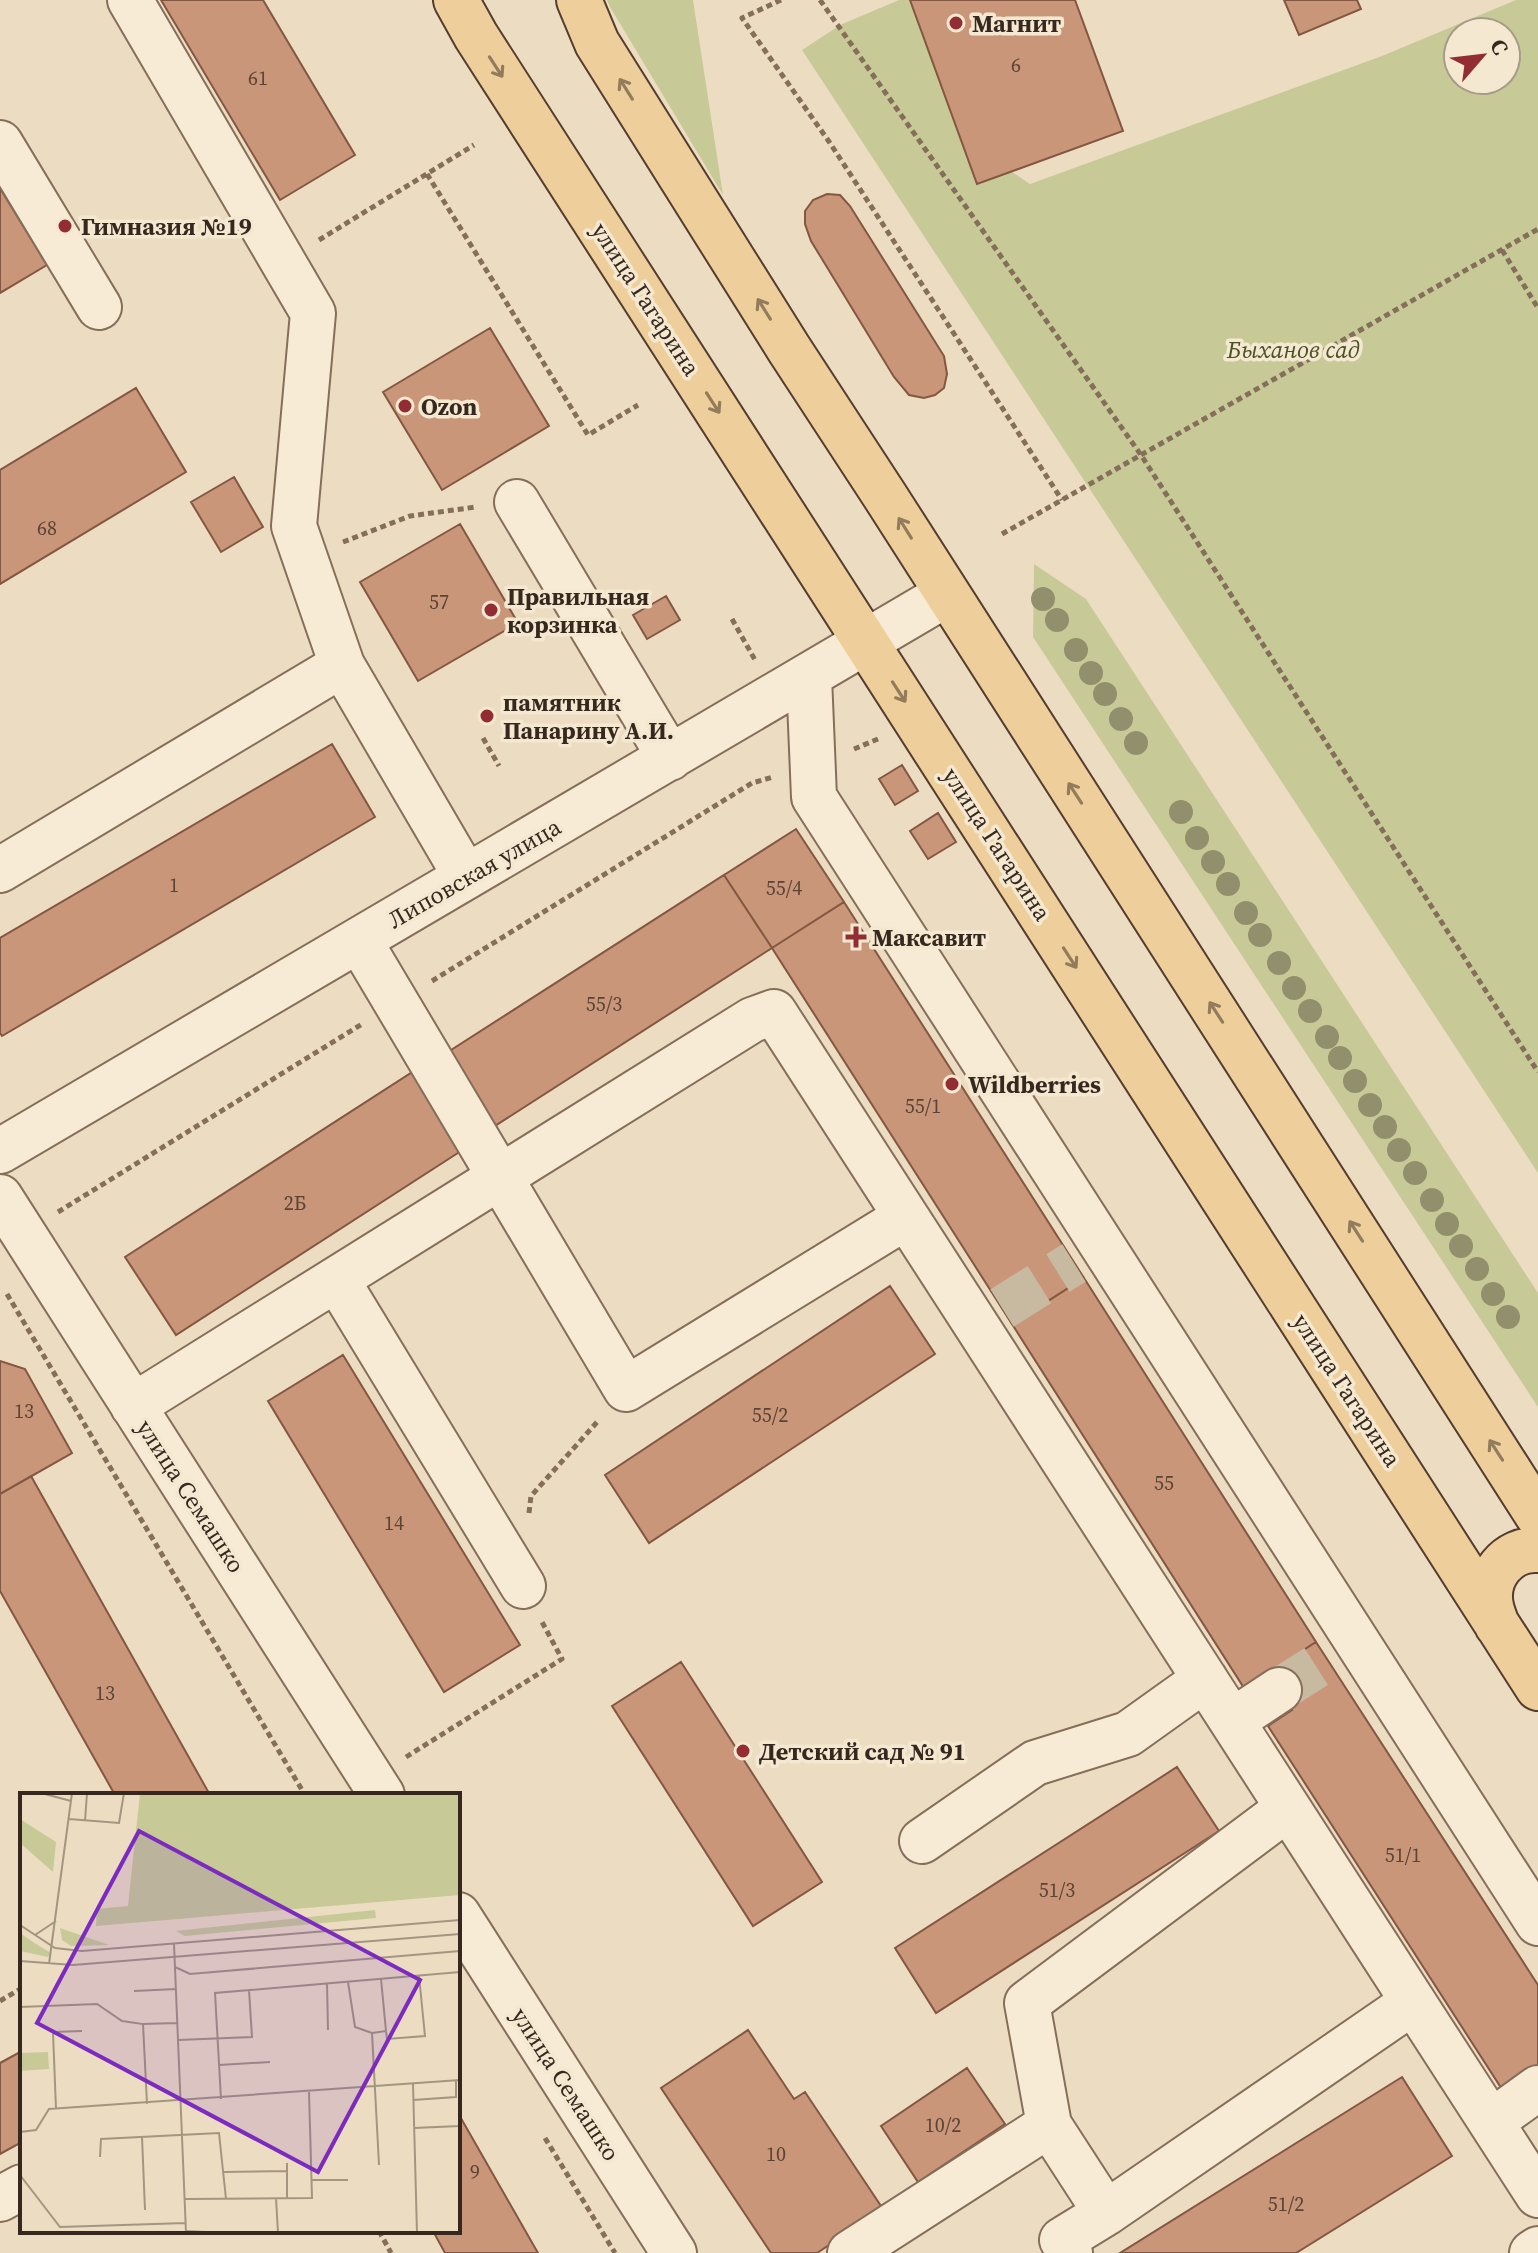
<svg xmlns="http://www.w3.org/2000/svg" width="1538" height="2253" font-family="'Source Serif 4',serif">
  <rect width="100%" height="100%" fill="#ecddc2"/>
  <path fill="#c7ca97" fill-rule="evenodd" d="M607,0H693L723,195L610,7Z
    M899,0H912L981,151L1030,184L1382,56L1516,0H1538V1173L802,50L840,25ZM1458,32H1506V80H1458Z
    M1034,564L1086,599L1538,1293V1407L1033,637Z"/>
  <path fill="#c99679" stroke="#835741" stroke-width="2" d="M161,0H263L355,155L280,200Z
    M910,0H1075L1123,131L977,184Z
    M1284,0H1357L1361,9L1299,35Z
    M0,188L47,265L0,293Z
    M827,194L840,195L850,206L944,356L947,374L944,388L935,395L924,398L909,395L894,377L811,241L805,224V211L813,200Z
    M490,328L549,426L442,490L383,392Z
    M136,388L186,472L0,584V470Z
    M234,477L263,527L221,552L191,502Z
    M460,524L518,623L418,681L360,582Z
    M666,596L680,620L647,639L633,615Z
    M332,744L375,817L2,1036L0,1033V938Z
    M902,765L918,791L895,805L879,779Z
    M938,813L956,842L928,859L910,831Z
    M796,829L844,902L772,948L724,875Z
    M724,875L772,948L484,1133L437,1059Z
    M844,902L1084,1278L1012,1324L772,948Z
    M414,1071L464,1149L176,1335L125,1257Z
    M1084,1278L1316,1642L1244,1688L1012,1324Z
    M890,1286L935,1354L649,1543L605,1475Z
    M343,1355L520,1645L444,1692L268,1401Z
    M0,1361L25,1369L72,1453L0,1494Z
    M31,1476L210,1795H115L0,1591V1494Z
    M1316,1642L1538,1985V2077L1507,2097L1268,1726L1292,1710L1268,1673Z
    M681,1662L822,1882L753,1926L612,1706Z
    M1177,1767L1219,1831L936,2013L895,1948Z
    M748,2030L794,2099L805,2092L883,2209L817,2253H771L661,2088Z
    M22,2051V2142L0,2154V2063Z
    M967,2068L1005,2124L918,2182L881,2126Z
    M1402,2077L1452,2156L1296,2253H1120Z
    M458,2113L538,2253H445L433,2231H458Z"/>
  <g fill="none" stroke-linecap="round" stroke-linejoin="round">
    <path stroke="#c8b9a1" stroke-width="44" stroke-dasharray="44 22" stroke-linecap="butt" d="M1002,1308L1074,1263
      M1279,1690L1328,1659"/>
    <g stroke="#856e5a" stroke-width="48">
      <path id="minor" d="M0,143L99,307
        M517,502L670,758
        M342,665L466,877
        M809,677L814,797L1538,1923
        M0,870L342,665L294,526L313,313L130,0
        M359,940L626,1389L906,1217
        M0,1151L947,594
        M0,1197L382,1795
        M337,1280L523,1586
        M133,1406L752,1020L774,1012L1538,2195
        M1232,1721L1279,1690
        M922,1841L1035,1763L1128,1734L1205,1679
        M458,1915L674,2253
        M1491,2122L1538,2088
        M1049,2125L1106,2213L1413,2002
        M0,2199L22,2187
        M850,2253L1049,2125L1027,2003L1288,1808
        M1070,2253L1062,2240L1106,2213
        M1532,2253L1538,2249"/>
    </g>
    <g stroke="#533d2e" stroke-width="48">
      <path id="major" d="M456,0L476,36L1538,1688
        M579,0L597,43L789,349L885,496L1538,1516
        M1497,1625C1495,1619 1492,1612 1491,1606C1485,1577 1507,1548 1538,1550"/>
    </g>
    <path stroke="#856e5a" stroke-width="5" stroke-dasharray="6 4" stroke-linecap="butt" d="M781,0L742,18L830,143L1062,500
      M820,0L1141,455L1538,1072
      M427,174L588,435L638,405
      M319,240L474,145
      M1502,250L1538,308
      M1002,534L1538,229
      M343,542L410,516L476,507
      M732,619L755,660
      M483,738L499,766
      M854,749L878,739
      M432,981L752,783L773,777
      M58,1212L362,1024
      M7,1294L305,1795
      M529,1513L531,1496L598,1421
      M406,1757L562,1659L542,1622
      M0,2001L22,1988
      M545,2138L615,2253
      M379,2231L391,2253"/>
    <use href="#minor" stroke="#f7ebd5" stroke-width="44"/>
    <use href="#major" stroke="#eecf9b" stroke-width="44"/>
  </g>
  <g fill="#92906c">
    <circle cx="1043" cy="599" r="12"/>
    <circle cx="1057" cy="620" r="12"/>
    <circle cx="1076" cy="650" r="12"/>
    <circle cx="1091" cy="673" r="12"/>
    <circle cx="1105" cy="694" r="12"/>
    <circle cx="1121" cy="719" r="12"/>
    <circle cx="1136" cy="743" r="12"/>
    <circle cx="1181" cy="812" r="12"/>
    <circle cx="1197" cy="838" r="12"/>
    <circle cx="1213" cy="862" r="12"/>
    <circle cx="1228" cy="884" r="12"/>
    <circle cx="1246" cy="913" r="12"/>
    <circle cx="1260" cy="935" r="12"/>
    <circle cx="1279" cy="963" r="12"/>
    <circle cx="1294" cy="988" r="12"/>
    <circle cx="1310" cy="1011" r="12"/>
    <circle cx="1327" cy="1037" r="12"/>
    <circle cx="1340" cy="1058" r="12"/>
    <circle cx="1355" cy="1081" r="12"/>
    <circle cx="1370" cy="1105" r="12"/>
    <circle cx="1385" cy="1127" r="12"/>
    <circle cx="1399" cy="1150" r="12"/>
    <circle cx="1415" cy="1173" r="12"/>
    <circle cx="1432" cy="1200" r="12"/>
    <circle cx="1447" cy="1224" r="12"/>
    <circle cx="1461" cy="1246" r="12"/>
    <circle cx="1477" cy="1269" r="12"/>
    <circle cx="1493" cy="1294" r="12"/>
    <circle cx="1508" cy="1317" r="12"/>
  </g>
  <defs><path id="oneway-shaft" d="M-6 0H5M1.5-3L5.5 0L1.5 3" fill="none" stroke-width="1.6" stroke-linecap="round" stroke-linejoin="round" transform="scale(2)"/></defs>
  <g stroke="#927c5c">
    <use href="#oneway-shaft" transform="translate(496 67) rotate(57)"/>
    <use href="#oneway-shaft" transform="translate(626 89) rotate(-122)"/>
    <use href="#oneway-shaft" transform="translate(764 309) rotate(-122)"/>
    <use href="#oneway-shaft" transform="translate(713 403) rotate(57)"/>
    <use href="#oneway-shaft" transform="translate(905 528) rotate(-122)"/>
    <use href="#oneway-shaft" transform="translate(899 692) rotate(57)"/>
    <use href="#oneway-shaft" transform="translate(1075 793) rotate(-123)"/>
    <use href="#oneway-shaft" transform="translate(1070 958) rotate(57)"/>
    <use href="#oneway-shaft" transform="translate(1216 1012) rotate(-123)"/>
    <use href="#oneway-shaft" transform="translate(1356 1231) rotate(-123)"/>
    <use href="#oneway-shaft" transform="translate(1496 1450) rotate(-123)"/>
  </g>
  <g fill="#922d33" stroke="#f4e8d1" stroke-width="3">
    <circle cx="956" cy="23" r="8"/>
    <circle cx="65" cy="226" r="8"/>
    <circle cx="405" cy="406" r="8"/>
    <circle cx="491" cy="610" r="8"/>
    <circle cx="487" cy="716" r="8"/>
    <path d="M852 925h8v8h8v8h-8v8h-8v-8h-8v-8h8z"/>
    <circle cx="952" cy="1084" r="8"/>
    <circle cx="743" cy="1751" r="8"/>
  </g>
  <g text-anchor="middle" dominant-baseline="central" stroke-width="7" stroke-linejoin="round" paint-order="stroke">
    <g font-size="20" fill="#5b4435">
      <text x="1016" y="65">6</text>
      <text x="258" y="78">61</text>
      <text x="47" y="528">68</text>
      <text x="439" y="602">57</text>
      <text x="174" y="885">1</text>
      <text x="784" y="888">55/4</text>
      <text x="604" y="1004">55/3</text>
      <text x="923" y="1106">55/1</text>
      <text x="295" y="1203">2Б</text>
      <text x="24" y="1411">13</text>
      <text x="770" y="1415">55/2</text>
      <text x="1164" y="1483">55</text>
      <text x="394" y="1523">14</text>
      <text x="105" y="1693">13</text>
      <text x="1403" y="1855">51/1</text>
      <text x="1057" y="1890">51/3</text>
      <text x="943" y="2125">10/2</text>
      <text x="776" y="2154">10</text>
      <text x="475" y="2172">9</text>
      <text x="1286" y="2204">51/2</text>
    </g>
    <g font-size="24" font-weight="bold" fill="#36281e" stroke="#f4e8d1" text-anchor="start">
      <text x="972" y="23">Магнит</text>
      <text x="81" y="226">Гимназия №19</text>
      <text x="421" y="406">Ozon</text>
      <text x="507" y="596">Правильная<tspan x="507" dy="28">корзинка</tspan></text>
      <text x="503" y="702">памятник<tspan x="503" dy="28">Панарину А.И.</tspan></text>
      <text x="872" y="937">Максавит</text>
      <text x="968" y="1084">Wildberries</text>
      <text x="759" y="1751">Детский сад № 91</text>
    </g>
    <g font-size="24" fill="#36281e" stroke="#f4e8d1">
      <text transform="translate(646 299) rotate(57)">улица Гагарина</text>
      <text transform="translate(997 844) rotate(57)">улица Гагарина</text>
      <text transform="translate(474 873) rotate(-30)">Липовская улица</text>
      <text transform="translate(1347 1390) rotate(57)">улица Гагарина</text>
      <text transform="translate(191 1496) rotate(57)">улица Семашко</text>
      <text transform="translate(566 2084) rotate(57)">улица Семашко</text>
    </g>
    <g font-size="24" font-style="italic" fill="#495125" stroke="#f4e8d1">
      <text x="1293" y="349">Быханов сад</text>
    </g>
  </g>
  <g transform="translate(20 1793)">
    <rect width="440" height="440" fill="#ecddc2"/>
    <path d="M120,0H440V102L76,133L77,116L108,113ZM0,26L36,49L33,79L0,50ZM355,117L356,125L165,143L156,138ZM40,135L89,152L51,153L42,147ZM0,140L13,149L31,160L28,164L0,158ZM28,259L29,276L0,278V260Z" fill="#c7ca97"/>
    <path fill="none" stroke="#a39580" stroke-width="2" d="M21,0L51,8M49,26L99,30L104,0M65,28L67,0M0,132L35,155L62,158L440,127M15,142L36,128M154,151L166,440M0,168L53,172L440,141M29,171L52,0M155,174L170,181L440,158M328,189L335,234L352,240L359,372M307,191L308,237M114,198L156,196M0,214L77,211L102,228L123,231L127,311M123,231L157,230M366,238L367,246L405,243L399,183M352,240L366,238L361,186M158,247L232,244L229,197M199,272L250,269M393,291L397,440M201,306L195,200L440,179M393,307L436,304V287M36,316L33,239L62,238M394,335L439,333V315M0,339L16,337L29,316L440,287M122,344L125,417M80,364L81,346L199,340L206,406M267,370V405M204,379L267,378M0,382L40,434L166,430M292,387H328M256,405L258,440M165,406L292,405L289,299M166,438L205,440"/>
    <path fill="#7b2cbf" fill-opacity="0.15" stroke="#7b2cbf" stroke-width="4" d="M119,38L400,187L298,379L17,230Z"/>
    <rect width="440" height="440" fill="none" stroke="#36281e" stroke-width="4"/>
  </g>
  <g transform="translate(1482 56) rotate(62)"><circle r="38" fill="#f4e8d1" stroke="#a89b89" stroke-width="2"/>
  <path d="M0-6L14 30L0 20L-14 30Z" fill="#922d33"/>
  <text y="-12" font-size="22" font-weight="bold" text-anchor="middle" fill="#36281e">С</text>
  </g>
</svg>
